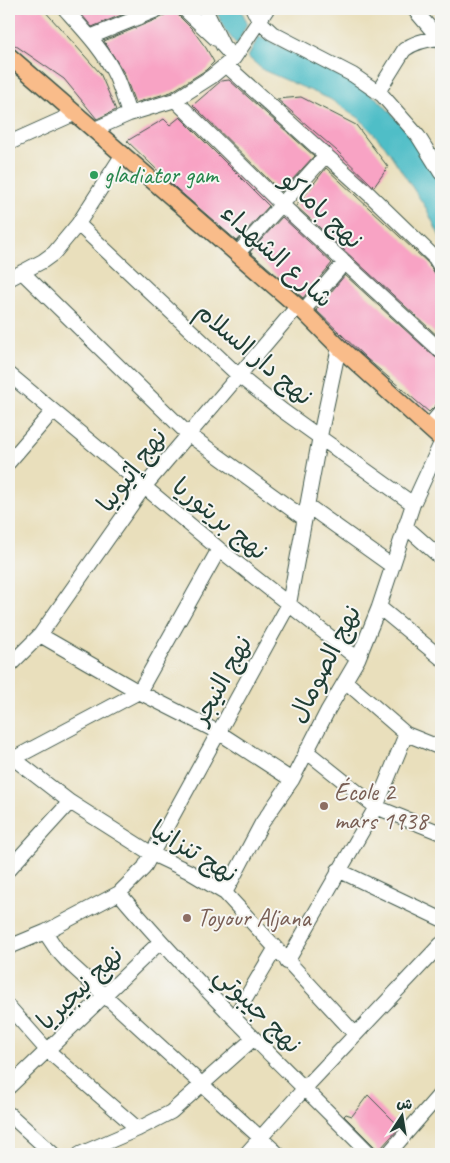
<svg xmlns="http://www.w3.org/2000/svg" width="450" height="1163" font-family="Caveat,'Playpen Sans Arabic',sans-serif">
  <rect width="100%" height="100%" fill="#f6f6f2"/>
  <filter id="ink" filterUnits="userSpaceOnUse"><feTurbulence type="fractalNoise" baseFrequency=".02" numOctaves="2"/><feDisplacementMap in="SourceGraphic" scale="10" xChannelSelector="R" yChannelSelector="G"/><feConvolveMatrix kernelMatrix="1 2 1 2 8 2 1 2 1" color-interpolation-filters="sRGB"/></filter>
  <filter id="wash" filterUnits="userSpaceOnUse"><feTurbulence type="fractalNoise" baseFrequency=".0096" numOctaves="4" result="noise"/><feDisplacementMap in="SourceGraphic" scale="20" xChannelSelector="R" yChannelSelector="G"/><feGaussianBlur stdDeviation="1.12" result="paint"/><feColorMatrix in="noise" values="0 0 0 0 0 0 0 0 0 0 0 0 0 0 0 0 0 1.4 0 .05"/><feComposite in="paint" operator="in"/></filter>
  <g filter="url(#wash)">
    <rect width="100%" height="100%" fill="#e9dfbc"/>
    <path fill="#50bec7" stroke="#387e7e" d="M215,9H241L247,23L237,45L225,30Z
      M259,36L356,84L379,100L413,137L441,182V239L426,208L385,146L359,118L330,99L263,70L248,57Z"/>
    <g id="blocks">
      <path fill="#f8a3c4" d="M9,9H43L100,73L116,110L97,119L64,79L9,41Z
        M77,9H136L92,27Z
        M168,9H175L178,15L192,29L206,48L214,62L206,70L171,92L135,103L124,73L104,41L162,17L166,14Z
        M229,80L314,156L281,192L193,105L221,81Z
        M301,97L356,125L388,167L374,187L337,151L277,99Z
        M180,117L269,206L237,241L177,189L127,141L164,119L170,125Z
        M326,168L428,263L436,275L440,277L441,339L296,206Z
        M282,217L332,263L303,298L250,252Z
        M345,275L435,357L441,360V402L435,406L429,412L367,359L316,310Z
        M368,1095L400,1127L381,1148L379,1154L376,1148L344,1116L346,1114L352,1116Z"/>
    </g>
  </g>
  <g filter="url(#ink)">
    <use href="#blocks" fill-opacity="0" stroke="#3d5548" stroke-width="1"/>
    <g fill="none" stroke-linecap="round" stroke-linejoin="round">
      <g stroke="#3d5548" stroke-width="16">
        <path id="minor" d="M65,9C83,29 105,52 116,77C121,89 125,102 129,114
          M184,9L216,39
          M205,9L223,46L234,58
          M253,9L259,21L272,33L353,75L382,95L418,136L441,173
          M414,9L441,41
          M90,37L159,9
          M227,66L370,195L435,258L441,268
          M378,92L404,50C414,42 429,39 441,38
          M175,100L281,204L441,351
          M95,129L129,114L175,100L211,77L234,58L267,9
          M9,143L76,113
          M78,224L239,376L283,411L413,504
          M237,254L326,155
          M22,272L188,434L305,519
          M9,279L43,261L54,253L78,224L123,154
          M303,311L345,262
          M9,374L219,549L358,659
          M428,427L441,412
          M9,462L53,411
          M308,506L392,566
          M405,526L441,558
          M379,607L441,658
          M40,635L139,692L218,732L292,780
          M9,666L40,635L144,487L297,307
          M345,681L406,734L441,748
          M306,751L376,807L441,833
          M9,755L70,802L152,854L188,871L225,893L355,1034
          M9,761L139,692L219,549
          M9,869L70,802
          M338,870L441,919
          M119,893C197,986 285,1068 370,1154
          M225,893L262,823L292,780L328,710L358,659L379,607L413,504L441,443
          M45,932L57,950L68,962L278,1154
          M9,947L45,932L119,893L144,868L289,604L320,436L339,347
          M287,962L376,807L406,734
          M9,1007L47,1050L138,1129
          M234,1018L275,949
          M9,1087L160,942
          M9,1114L53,1154
          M80,1154L138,1129L171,1112L253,1039
          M246,1154L305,1088L441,944
          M388,1154L441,1093"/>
      </g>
      <g stroke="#3d5548" stroke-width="19">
        <path id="major" d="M9,56L303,311L339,347L441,439"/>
      </g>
      <use href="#minor" stroke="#fff" stroke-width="14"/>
      <use href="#major" stroke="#f9bc8a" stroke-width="16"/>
    </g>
  </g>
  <circle fill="#2e9e5b" stroke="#f6f6f2" stroke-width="2" cx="94" cy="175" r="5"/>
  <g fill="#8d6e63" stroke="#f6f6f2" stroke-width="2">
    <circle cx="324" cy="806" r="5"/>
    <circle cx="187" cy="918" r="5"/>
  </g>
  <g text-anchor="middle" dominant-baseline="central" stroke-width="4" stroke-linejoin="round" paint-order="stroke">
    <g font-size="25" fill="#27864d" stroke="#f6f6f2" text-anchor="start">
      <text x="104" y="175">gladiator gam</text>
    </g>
    <g font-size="25" fill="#1f3d34" stroke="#f6f6f2">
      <text transform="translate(322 210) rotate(43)">نهج باماكو</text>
      <text transform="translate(277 256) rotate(42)">شارع الشهداء</text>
      <text transform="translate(254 354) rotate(40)">نهج دار السلام</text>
      <text transform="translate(132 470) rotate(-53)">نهج إثيوبيا</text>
      <text transform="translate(220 519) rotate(39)">نهج بريتوريا</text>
      <text transform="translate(325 664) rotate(-63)">نهج الصومال</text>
      <text transform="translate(222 680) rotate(-61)">نهج النيجر</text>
      <text transform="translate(194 852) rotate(31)">نهج تنزانيا</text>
      <text transform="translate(80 988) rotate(-44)">نهج نيجيريا</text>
      <text transform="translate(258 1010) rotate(45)">نهج جيبوتي</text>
    </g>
    <g font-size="25" fill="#785e54" stroke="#f6f6f2" text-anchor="start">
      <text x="334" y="792">École 2<tspan x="334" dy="29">mars 1938</tspan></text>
      <text x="197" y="918">Toyour Aljana</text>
    </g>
  </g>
  <rect width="450" height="1163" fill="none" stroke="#f6f6f2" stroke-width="30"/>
  <g transform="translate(402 1116) rotate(12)" stroke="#f6f6f2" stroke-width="4" paint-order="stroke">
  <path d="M0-4L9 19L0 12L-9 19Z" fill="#1f3d34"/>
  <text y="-8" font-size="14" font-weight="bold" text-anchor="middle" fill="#1f3d34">ش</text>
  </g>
</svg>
